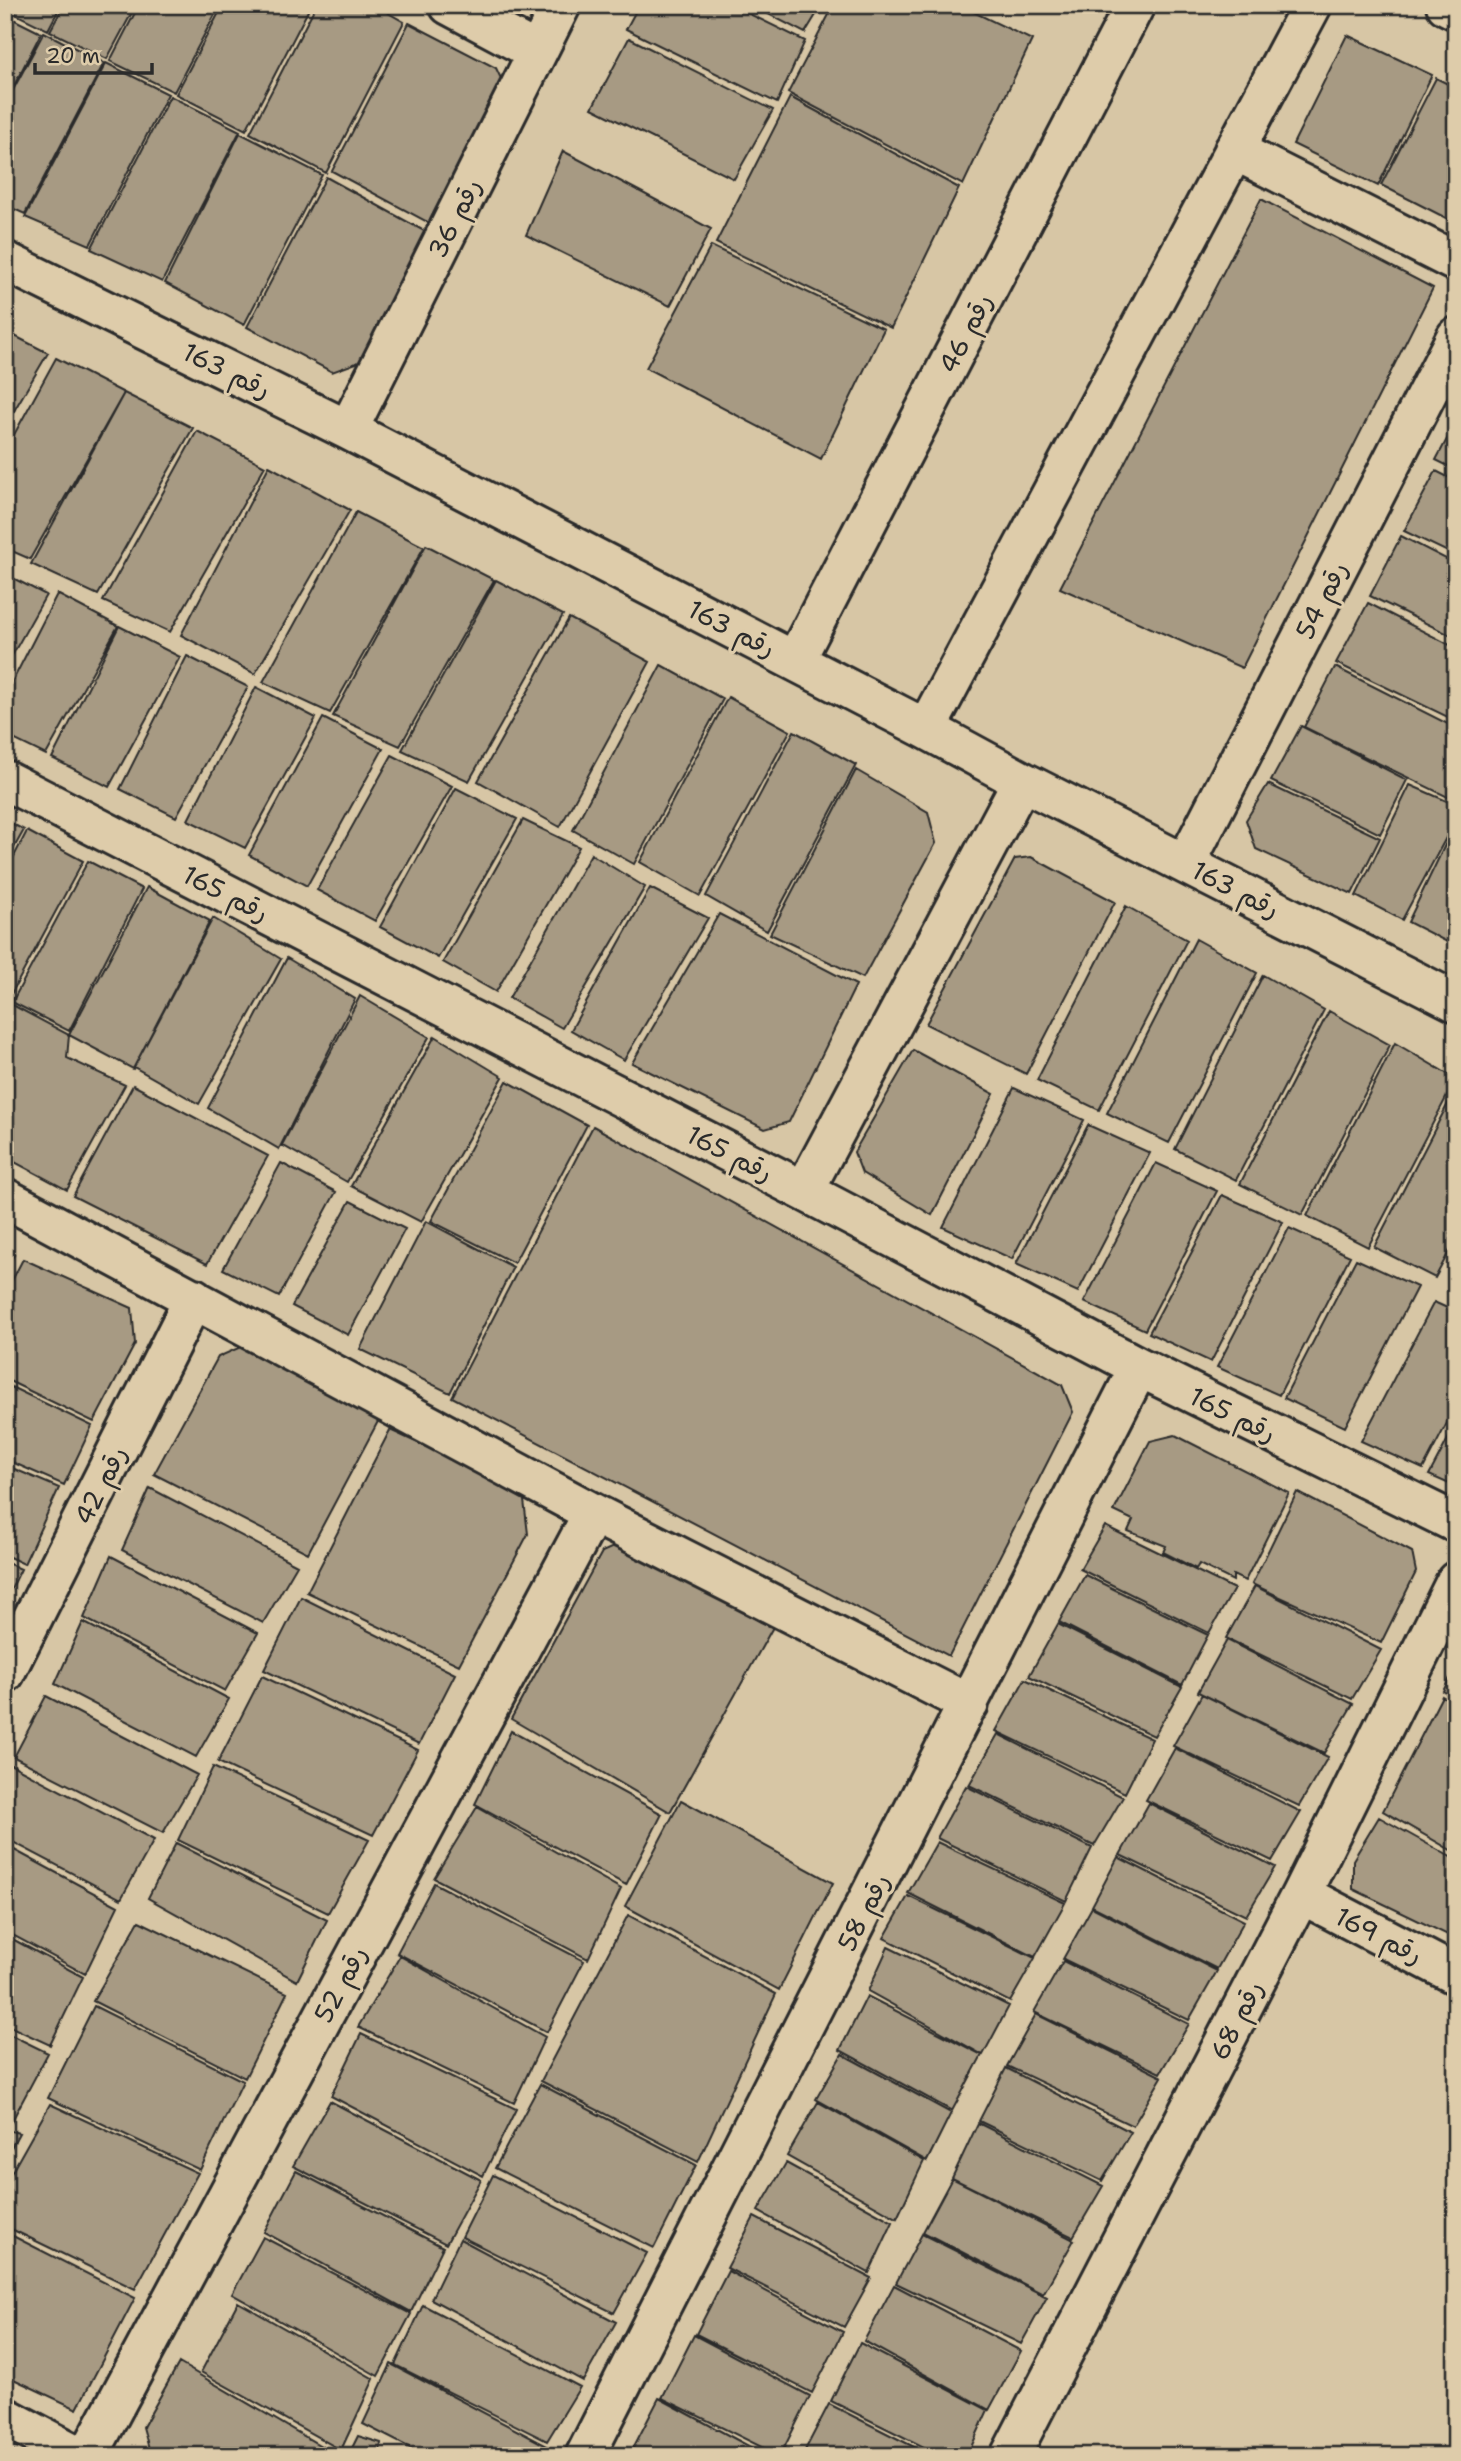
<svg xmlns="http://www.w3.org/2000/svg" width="1461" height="2461" font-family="'Shantell Sans','Playpen Sans Arabic',sans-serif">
  <rect width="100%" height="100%" fill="#d7c6a5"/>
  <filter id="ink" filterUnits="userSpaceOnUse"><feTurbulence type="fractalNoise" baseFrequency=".0143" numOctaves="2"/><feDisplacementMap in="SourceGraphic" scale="14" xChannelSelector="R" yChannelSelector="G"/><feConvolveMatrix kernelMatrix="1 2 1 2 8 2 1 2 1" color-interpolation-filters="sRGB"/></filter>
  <g filter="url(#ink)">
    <path fill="#a79a83" stroke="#2b2b2b" stroke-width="2" d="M5,5H61L48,30L5,9Z
      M64,5H136L107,59L50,31Z
      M139,5H220L174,92L110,61Z
      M223,5H311L246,130L176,94Z
      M316,5H374L404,22L326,173L250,133Z
      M639,5H731L805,41L777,103L626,29Z
      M751,5H822L805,33Z
      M834,5H959L1032,40L963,185L788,93Z
      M5,15L41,33L5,103Z
      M409,23L496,68L504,85L431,224L332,171Z
      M44,32L104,63L25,214L5,205V105Z
      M1347,35L1432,75L1378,186L1293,144Z
      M629,38L773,110L734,179L592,108Z
      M106,63L168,94L90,245L25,217Z
      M1436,78L1456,88V223L1381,185Z
      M170,96L240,131L162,282L91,249Z
      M790,97L959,188L891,328L716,243Z
      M240,133L322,175L244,325L165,283Z
      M563,151L711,229L670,306L526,235Z
      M326,177L426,232L362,361L332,372L247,327Z
      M1261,199L1433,288L1242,668L1060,588Z
      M711,246L884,329L821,459L646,368Z
      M5,331L48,353L5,426Z
      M56,358L124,393L30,559L5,548V451Z
      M124,393L193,428L98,595L31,564Z
      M1456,422V470L1436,460Z
      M197,431L265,466L170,632L103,601Z
      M269,466L350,510L255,674L181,635Z
      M1436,471L1456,481V556L1404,531Z
      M356,512L424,547L330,713L263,682Z
      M1401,536L1456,564V638L1370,596Z
      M426,545L494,580L400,746L333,716Z
      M5,574L46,595L5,668Z
      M496,580L563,615L469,781L402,750Z
      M57,594L118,626L46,755L5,735V696Z
      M1368,603L1456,648V721L1336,663Z
      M569,618L650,662L560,827L478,781Z
      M119,626L180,657L109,787L52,758Z
      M187,656L248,687L176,817L120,789Z
      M661,665L723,699L634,864L573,830Z
      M1335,667L1456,728V796L1454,800L1304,727Z
      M256,687L316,718L245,848L188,820Z
      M728,697L790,731L700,896L640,862Z
      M323,718L383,749L307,886L249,855Z
      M1301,726L1407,780L1380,834L1271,781Z
      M794,731L856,765L767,931L706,896Z
      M392,755L452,786L375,921L317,890Z
      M856,770L928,812L936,843L863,978L770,934Z
      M1268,784L1380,838L1352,894L1256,849L1246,820Z
      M1410,785L1456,805V819L1402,920L1356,896Z
      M456,788L517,819L438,958L380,927Z
      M5,820L24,830L5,864Z
      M523,820L579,847L496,992L443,962Z
      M1456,822V940L1453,945L1408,922Z
      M27,831L83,861L9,998L5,996V874Z
      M591,854L645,887L562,1028L509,998Z
      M1031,857L1115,902L1026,1074L926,1024L1015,859Z
      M88,861L142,889L69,1031L12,1002Z
      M147,887L210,921L133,1069L69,1035Z
      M650,888L708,918L624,1060L571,1030Z
      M1126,906L1187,940L1099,1110L1037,1080Z
      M719,914L856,985L789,1122L765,1129L632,1063Z
      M213,918L281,959L199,1104L134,1067Z
      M1196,939L1257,973L1169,1143L1107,1113Z
      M287,958L355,999L279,1149L208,1108Z
      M1263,975L1324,1010L1236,1180L1175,1149Z
      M360,996L429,1037L347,1182L282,1145Z
      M5,1001L69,1035L67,1058L125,1085L67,1190L5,1157Z
      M1329,1011L1390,1045L1302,1215L1240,1184Z
      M435,1036L503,1077L421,1222L351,1186Z
      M1395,1043L1456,1079L1368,1247L1307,1216Z
      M913,1050L994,1094L932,1215L862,1173L854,1152Z
      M507,1081L587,1125L514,1263L431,1221Z
      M133,1085L268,1156L207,1264L73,1196Z
      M1014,1088L1084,1120L1012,1259L943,1227Z
      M1456,1088V1239L1435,1278L1374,1247Z
      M1088,1125L1150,1153L1078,1292L1016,1264Z
      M593,1126L1062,1385L1073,1412L949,1656L452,1397Z
      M281,1163L336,1192L279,1297L223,1269Z
      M1156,1163L1217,1191L1145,1330L1084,1302Z
      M1222,1195L1283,1222L1211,1362L1149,1333Z
      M350,1201L405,1229L348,1335L292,1306Z
      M426,1221L513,1267L450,1393L360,1349Z
      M1289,1228L1350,1256L1279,1395L1217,1367Z
      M5,1251L14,1255L5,1272Z
      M23,1259L132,1308L135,1344L94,1422L5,1379V1294Z
      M1356,1259L1417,1287L1345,1427L1284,1398Z
      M1434,1302L1456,1312V1406L1423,1469L1361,1441Z
      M245,1345L382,1414L308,1553L154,1474L218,1357Z
      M5,1384L92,1426L64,1485L5,1459Z
      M1456,1424V1487L1429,1475Z
      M390,1430L523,1492L528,1534L459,1665L307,1592Z
      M1175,1435L1289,1493L1245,1581L1233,1575V1581L1199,1564L1196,1569L1163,1552L1166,1546L1128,1531L1133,1520L1114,1511L1150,1441Z
      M5,1465L59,1488L24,1564L5,1555Z
      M150,1488L297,1565L263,1623L122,1550Z
      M1297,1492L1412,1552L1416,1572L1381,1643L1252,1584Z
      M1105,1526L1234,1589L1209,1633L1080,1569Z
      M620,1544L761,1622L773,1627L670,1812L511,1719L602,1552Z
      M111,1556L258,1633L225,1691L84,1618Z
      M5,1562L21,1569L5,1602Z
      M1085,1575L1208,1635L1182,1685L1059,1622Z
      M1255,1586L1381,1650L1352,1699L1226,1638Z
      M301,1597L455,1674L419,1744L264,1670Z
      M83,1622L229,1699L196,1757L55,1684Z
      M1058,1624L1182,1687L1154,1736L1029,1676Z
      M1227,1640L1353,1704L1324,1753L1198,1692Z
      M1456,1667V1699L1443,1691Z
      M262,1676L418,1750L373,1835L218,1762Z
      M1025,1679L1152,1739L1125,1793L996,1731Z
      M1202,1694L1328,1757L1299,1806L1173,1746Z
      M46,1696L197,1775L163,1833L14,1757Z
      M1442,1696L1456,1704V1853L1383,1811Z
      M511,1731L662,1814L626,1885L475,1804Z
      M998,1734L1123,1797L1094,1846L969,1785Z
      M1175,1748L1301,1812L1272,1861L1146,1800Z
      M8,1763L154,1840L121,1899L5,1838V1769Z
      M213,1767L369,1840L328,1913L178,1840Z
      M966,1786L1092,1848L1066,1901L937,1838Z
      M681,1800L833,1883L779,1990L625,1906Z
      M1149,1803L1275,1867L1246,1916L1120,1855Z
      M477,1807L621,1889L588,1959L434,1878Z
      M1379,1817L1456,1860V1939L1353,1889V1860Z
      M937,1842L1065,1903L1035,1957L908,1893Z
      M176,1843L327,1920L297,1981L148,1898Z
      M5,1845L118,1906L85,1974L5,1931Z
      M1118,1857L1244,1921L1217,1969L1092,1906Z
      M434,1883L584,1961L547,2032L397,1953Z
      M908,1896L1035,1958L1010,2002L884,1938Z
      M1092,1907L1217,1971L1189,2020L1063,1959Z
      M628,1915L776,1994L698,2162L541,2081Z
      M139,1921L287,1993L245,2078L93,2001Z
      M5,1935L83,1977L50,2045L5,2024Z
      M888,1947L1009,2006L983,2055L868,1991Z
      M400,1956L545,2037L514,2103L358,2027Z
      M1063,1961L1189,2024L1160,2073L1034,2012Z
      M867,1996L982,2055L952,2111L840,2050Z
      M94,2006L243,2081L200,2170L48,2098Z
      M1036,2014L1162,2077L1133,2126L1007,2066Z
      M5,2032L48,2053L7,2130L19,2133L5,2159Z
      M361,2034L516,2109L483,2176L331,2096Z
      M842,2054L951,2113L927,2161L816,2099Z
      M1006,2068L1131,2132L1102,2181L979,2121Z
      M540,2084L696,2165L654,2248L495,2168Z
      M330,2101L481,2180L446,2244L293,2166Z
      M818,2102L924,2161L897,2218L787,2156Z
      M50,2104L198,2173L135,2289L5,2226V2184Z
      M978,2123L1103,2186L1073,2237L952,2178Z
      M786,2163L893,2222L869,2273L758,2211Z
      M296,2171L443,2247L411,2312L264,2232Z
      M493,2175L647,2253L614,2313L462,2237Z
      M952,2178L1074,2240L1043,2294L923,2232Z
      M754,2217L871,2278L844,2327L727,2268Z
      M5,2232L135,2298L77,2409L5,2375Z
      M922,2234L1047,2297L1021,2344L896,2283Z
      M263,2237L411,2314L378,2376L232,2294Z
      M460,2239L616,2322L583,2381L431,2299Z
      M728,2271L843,2332L812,2393L696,2334Z
      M894,2285L1021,2351L989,2410L864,2341Z
      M238,2302L374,2379L341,2450L201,2372Z
      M423,2305L580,2387L547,2441L395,2365Z
      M694,2335L810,2396L780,2456L662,2398Z
      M860,2343L988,2410L967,2456H942L831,2401Z
      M179,2363L326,2449L323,2456H151L143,2427Z
      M391,2364L547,2446L541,2456H426L363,2424Z
      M659,2398L767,2456H629Z
      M829,2404L932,2456H802Z
      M358,2436L381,2443L380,2452L386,2456H348Z
      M5,2446L12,2450L25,2456H5Z"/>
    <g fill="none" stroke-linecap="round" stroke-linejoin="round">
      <g stroke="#2b2b2b" stroke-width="44">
        <path id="minor" d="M449,5L537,52
          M1446,5L1456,10
          M1234,150L1456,262
          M5,261L348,430L926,729L1022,781L1456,1002
          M348,430L561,5
          M795,661L1135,5
          M926,729L1312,5
          M5,780L804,1191L1139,1367L1456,1523
          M1186,863L1456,337
          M804,1191L1022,781
          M5,1198L593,1513L969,1704
          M5,1673L194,1298
          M1301,1894L1456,1975
          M5,2417L79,2456
          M88,2456L593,1513
          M585,2456L1139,1367
          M1010,2456L1301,1894L1456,1581"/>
      </g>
      <use href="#minor" stroke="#deccaa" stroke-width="38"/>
    </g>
  </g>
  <g text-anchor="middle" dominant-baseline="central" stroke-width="6" stroke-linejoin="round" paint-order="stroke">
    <g font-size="26" fill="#2b2b2b" stroke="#deccaa">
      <text transform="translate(454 218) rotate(-63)">رقم 36</text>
      <text transform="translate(965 333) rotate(-63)">رقم 46</text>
      <text transform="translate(227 370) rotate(26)">رقم 163</text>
      <text transform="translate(1321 600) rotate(-63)">رقم 54</text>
      <text transform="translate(732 628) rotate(27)">رقم 163</text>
      <text transform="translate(1236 889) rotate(27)">رقم 163</text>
      <text transform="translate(226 893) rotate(27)">رقم 165</text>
      <text transform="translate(730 1153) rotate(27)">رقم 165</text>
      <text transform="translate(1233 1414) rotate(26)">رقم 165</text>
      <text transform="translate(100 1485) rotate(-63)">رقم 42</text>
      <text transform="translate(863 1912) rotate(-63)">رقم 58</text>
      <text transform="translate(1379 1935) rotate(27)">رقم 169</text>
      <text transform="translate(340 1984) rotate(-62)">رقم 52</text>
      <text transform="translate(1236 2020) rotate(-63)">رقم 68</text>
    </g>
  </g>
  <rect width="1461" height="2461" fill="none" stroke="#deccaa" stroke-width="28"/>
  <rect x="14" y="14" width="1433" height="2433" fill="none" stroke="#2b2b2b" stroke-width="2.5" filter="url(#ink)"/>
  <path d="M35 63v10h117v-10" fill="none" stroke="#2b2b2b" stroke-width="3.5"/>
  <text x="46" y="63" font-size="21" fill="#2b2b2b" stroke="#deccaa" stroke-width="5" paint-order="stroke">20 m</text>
</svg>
